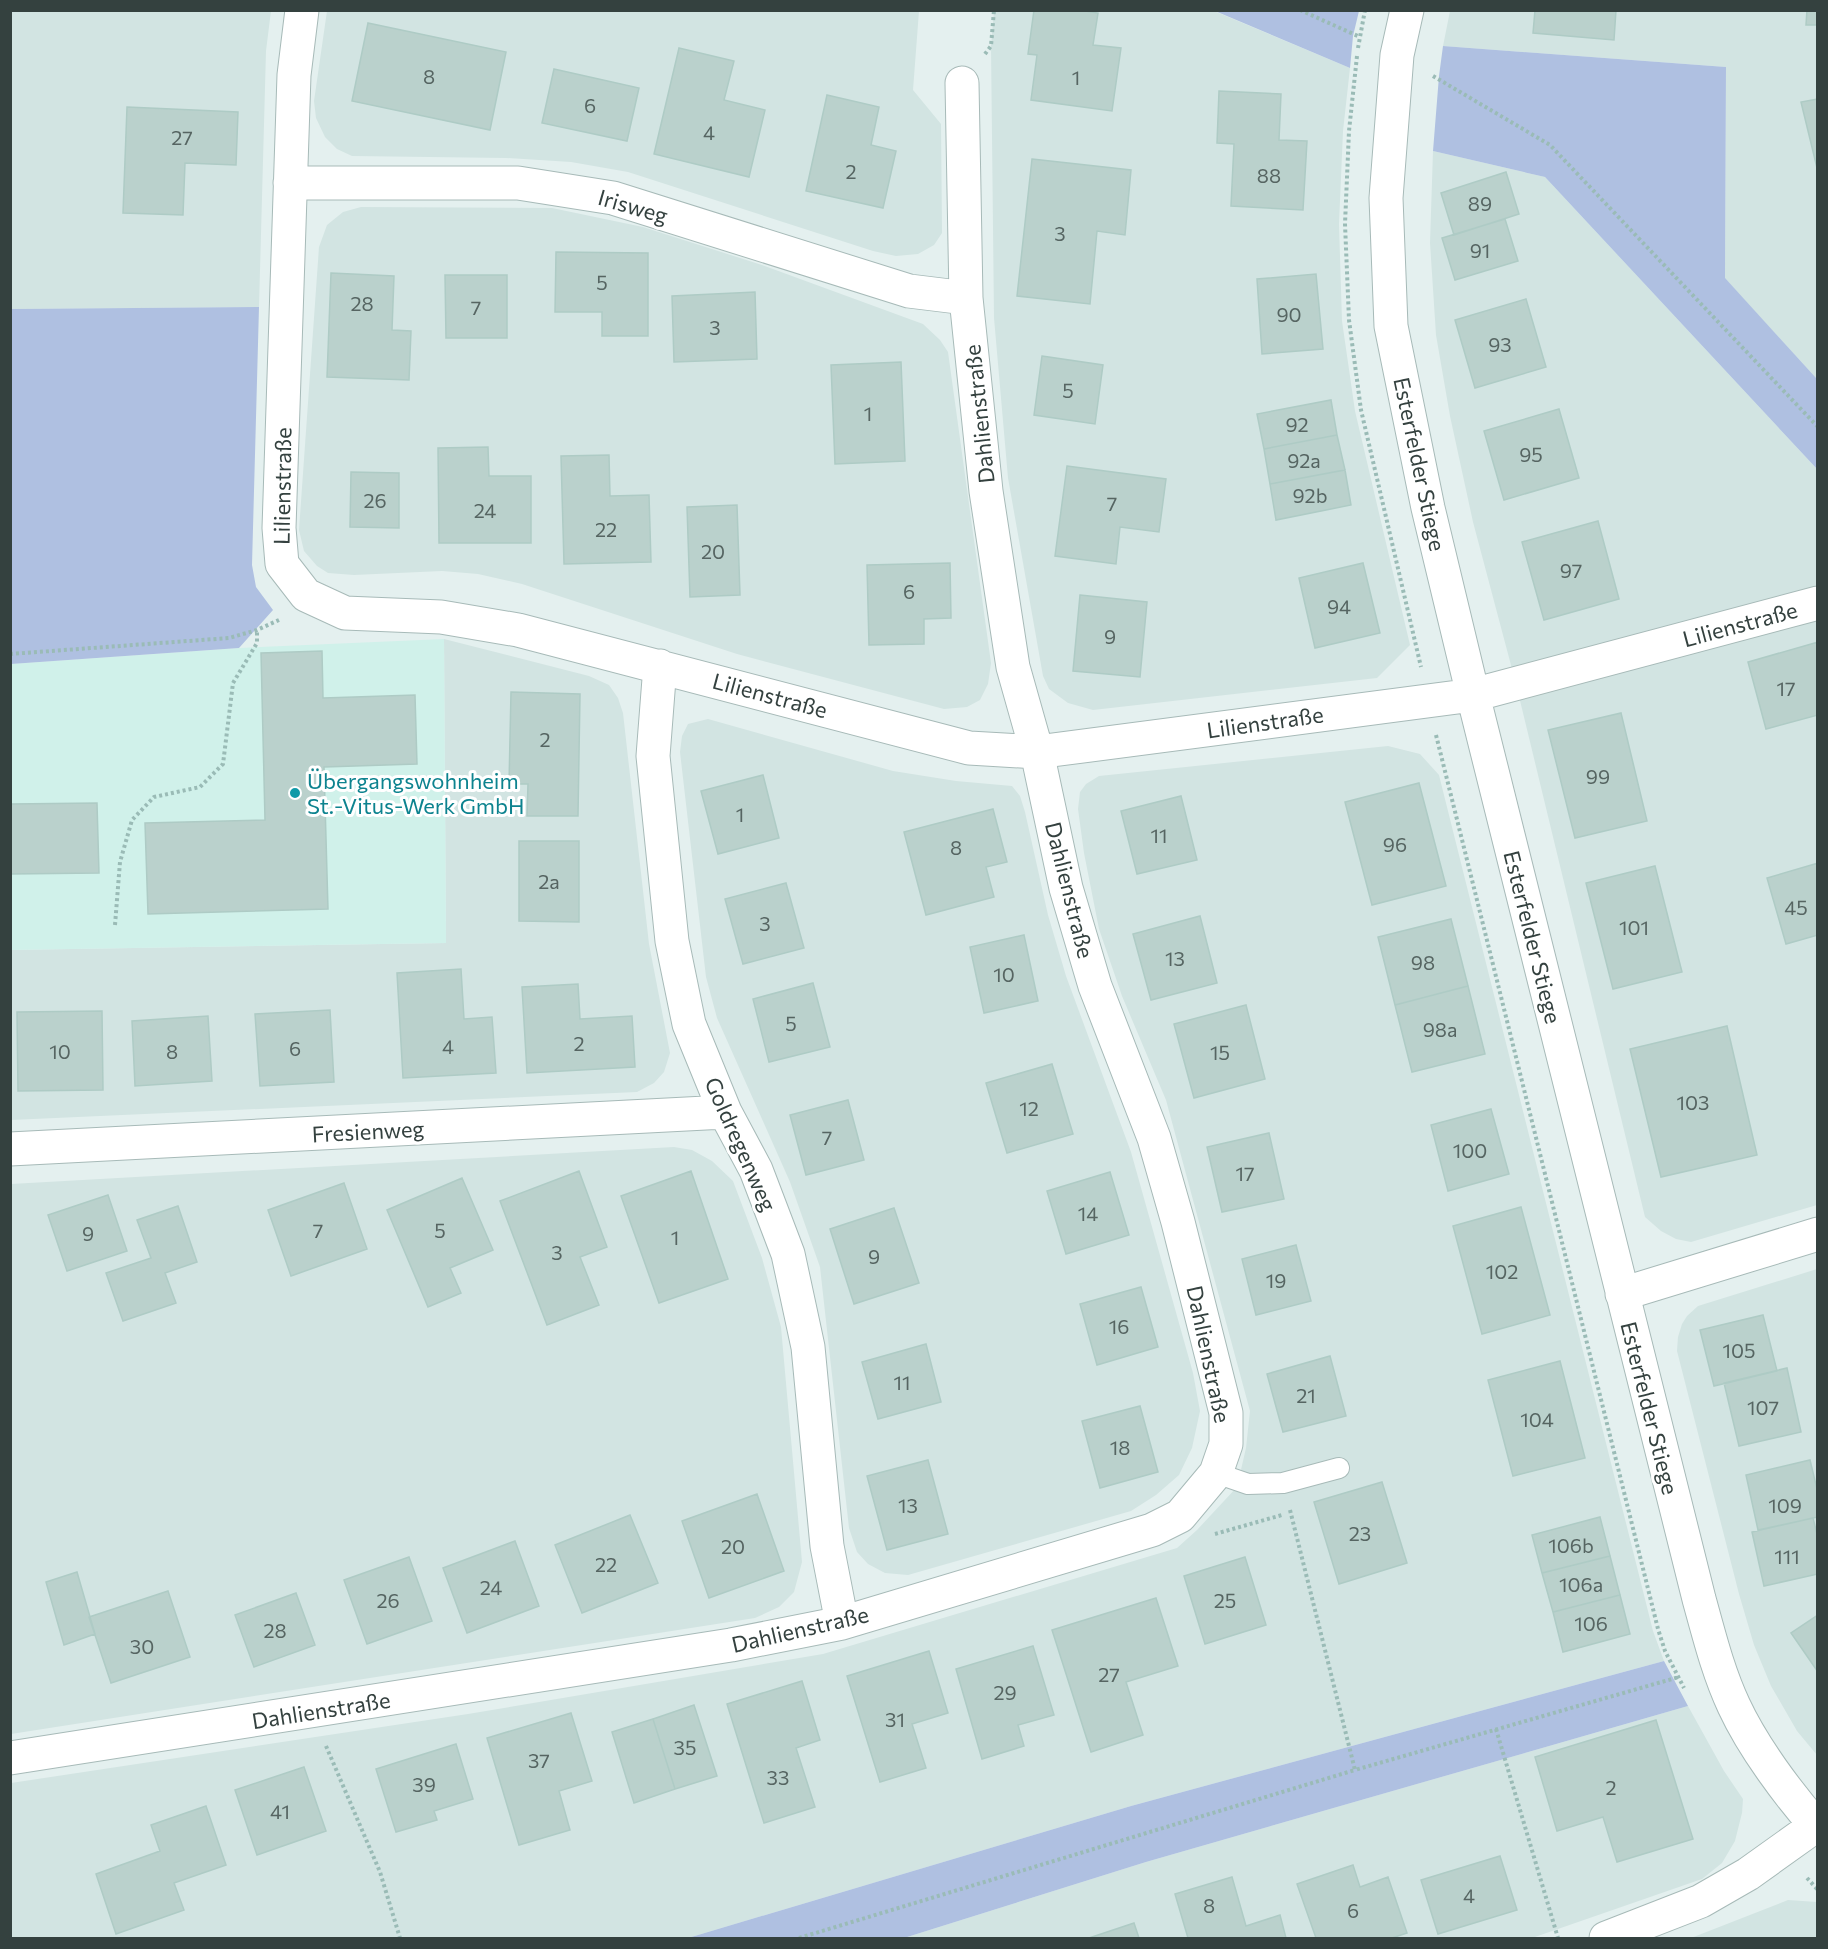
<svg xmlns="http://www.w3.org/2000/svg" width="1828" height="1949" font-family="Commissioner,sans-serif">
  <rect width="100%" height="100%" fill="#e4f0ef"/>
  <path fill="#d2e4e2" d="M10,11H271L266,51L259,307L11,309Z
    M327,11H919L913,90L941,124L942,233L934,245L918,254L896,256L873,251L628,172L571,162L506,158L352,156L337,149L325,137L316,118L314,101Z
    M994,11H1214L1350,68L1343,131L1339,224L1342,321L1355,411L1410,645L1377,678L1093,710L1068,703L1049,689L1043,676L1008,478L994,318L991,46Z
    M1450,11H1817V379L1725,279L1726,67L1443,46Z
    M1433,151L1545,177L1817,469V1205L1691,1242L1676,1239L1661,1231L1645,1217L1516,684L1473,522L1450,416L1436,335L1430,243Z
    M361,207L552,208L643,227L762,265L923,324L940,340L948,352L991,663L988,684L980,700L967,707L944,709L737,654L522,584L478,574L442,571L354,575L328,573L317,566L304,551L299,530L319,247L327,225L343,212Z
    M444,639L589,676L609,685L618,698L623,713L649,944L670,1053L664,1072L654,1083L637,1092L11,1120L10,950L446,943Z
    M708,719L893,771L956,781L1012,786L1020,796L1025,812L1048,915L1066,976L1131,1152L1193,1373L1200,1411L1192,1448L1179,1475L1156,1495L1131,1511L908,1575L885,1573L868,1564L857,1552L849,1528L820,1267L790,1182L717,1018L706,977L680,752L682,736L688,724Z
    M1388,746L1420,754L1439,775L1653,1631L1664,1661L1131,1806L688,1938H11V1783L468,1714L823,1654L1177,1548L1197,1530L1237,1487L1246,1448L1250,1411L1166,1100L1122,996L1099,929L1084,853L1078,809L1080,792L1086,784L1099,776Z
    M674,1147L692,1150L712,1161L733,1181L762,1258L781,1327L802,1562L794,1592L779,1607L755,1618L11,1734V1184Z
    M1817,1269V1755L1797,1731L1771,1686L1754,1645L1739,1594L1677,1351L1678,1337L1682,1324L1687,1316L1698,1306Z
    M1688,1706L1724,1771L1743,1799L1742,1813L1735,1841L1722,1863L1702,1879L1532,1938H904L1146,1862Z
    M1788,1900L1817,1902V1938H1691Z"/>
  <path fill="#d0f1ea" d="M444,639L446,943L11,950V664L239,648Z"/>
  <path fill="#afc0e1" d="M1215,11H1359L1353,36L1350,68Z
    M1443,46L1726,67L1725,278L1817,379V469L1545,177L1433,151L1439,76Z
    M259,307L252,565L256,587L273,610L239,648L11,664V309Z
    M1664,1661L1688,1706L1146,1862L904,1938H688L1131,1806Z"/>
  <path fill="#bad1cc" stroke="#aecbc5" stroke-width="1.5" d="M1034,10H1079L1098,13L1093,45L1121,48L1112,111L1031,100L1037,55L1028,54Z
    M1535,10H1616L1614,40L1533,33Z
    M1807,10H1818V25H1806Z
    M368,23L506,52L490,130L352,101Z
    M679,48L734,61L724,100L765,110L749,177L654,154Z
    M554,69L639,88L627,141L542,123Z
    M1219,91L1281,94L1279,140L1307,141L1303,210L1231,206L1234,144L1217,143Z
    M827,95L879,107L871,145L896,151L883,208L806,191Z
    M1818,99V172L1801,102Z
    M127,107L238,112L236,165L185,163L183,215L123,213Z
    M1032,159L1131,170L1125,235L1097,231L1090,304L1017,296Z
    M1506,172L1519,214L1454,235L1441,193Z
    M1505,219L1518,261L1455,280L1442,238Z
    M556,252L648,253V336H602V312H555Z
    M331,273L394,276L392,330L411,331L409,380L327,377Z
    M1316,274L1323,349L1262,354L1257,279Z
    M445,275H507V338H446Z
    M755,292L757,359L674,362L672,296Z
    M1526,299L1546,367L1475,388L1455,320Z
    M1042,356L1103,365L1095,424L1034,415Z
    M901,362L905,461L835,464L831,365Z
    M1331,400L1337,435L1264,449L1257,414Z
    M1559,409L1579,478L1504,500L1484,431Z
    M1337,435L1345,470L1270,484L1264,449Z
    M488,447L489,476H531V543H439L438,448Z
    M609,455L610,496L649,495L651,562L564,564L561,456Z
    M1067,466L1166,479L1159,532L1120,527L1116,564L1055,556Z
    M1345,470L1351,505L1276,520L1270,484Z
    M351,472L399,473V528L350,527Z
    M737,505L740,595L690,597L687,507Z
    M1598,521L1619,599L1544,620L1522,542Z
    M950,563L951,618L924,619V644L869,645L867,565Z
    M1363,563L1380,633L1315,648L1299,578Z
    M1080,595L1147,602L1140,677L1073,671Z
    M1818,642V715L1766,729L1748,662Z
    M322,651L323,698L415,695L417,764L324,767L328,909L148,914L145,823L265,820L261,653Z
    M511,692L580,694L578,816H527L528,784H509Z
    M1621,713L1647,821L1575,838L1548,730Z
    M763,775L779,838L718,854L701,791Z
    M1419,783L1446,886L1372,905L1345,802Z
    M1181,796L1197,860L1137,874L1121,811Z
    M97,803L99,873L10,874V804Z
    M993,809L1007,862L986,867L994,897L926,915L904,832Z
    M519,841H579V922L519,921Z
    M1818,863V935L1786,944L1767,878Z
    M1655,866L1682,972L1613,989L1586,883Z
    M786,883L804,948L743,964L725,899Z
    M1200,916L1217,983L1151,1000L1133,934Z
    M1451,919L1468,986L1395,1005L1378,937Z
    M1024,935L1038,1001L984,1013L970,947Z
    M461,969L464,1019L492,1017L496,1073L403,1078L397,973Z
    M813,983L830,1047L769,1062L753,999Z
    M578,984L580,1019L632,1016L635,1067L527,1073L522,987Z
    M1468,986L1485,1054L1412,1072L1395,1005Z
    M1246,1005L1265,1079L1194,1098L1174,1024Z
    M330,1010L334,1082L260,1086L255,1014Z
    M102,1011L103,1090L18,1091L17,1012Z
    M208,1016L212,1081L135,1086L132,1021Z
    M1727,1026L1757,1155L1661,1177L1630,1049Z
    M1052,1064L1073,1134L1007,1153L986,1083Z
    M848,1100L864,1160L806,1175L790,1115Z
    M1491,1109L1509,1174L1448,1191L1431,1125Z
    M1269,1133L1284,1199L1222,1212L1207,1147Z
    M579,1171L607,1247L580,1257L599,1305L547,1325L500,1201Z
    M691,1171L728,1279L659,1303L621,1196Z
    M1110,1172L1129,1235L1066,1254L1047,1191Z
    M462,1178L493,1250L450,1268L461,1293L428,1307L387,1210Z
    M344,1183L367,1249L291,1276L268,1210Z
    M108,1195L127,1251L67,1271L48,1215Z
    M178,1206L197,1262L165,1273L176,1303L123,1321L106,1273L151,1258L137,1220Z
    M1521,1207L1550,1315L1482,1334L1453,1226Z
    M894,1208L919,1283L854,1304L830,1229Z
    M1296,1245L1311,1301L1256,1315L1242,1259Z
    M1141,1287L1158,1347L1097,1365L1080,1304Z
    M1763,1315L1777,1371L1714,1386L1700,1330Z
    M926,1344L941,1402L878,1419L862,1362Z
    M1330,1356L1346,1416L1283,1432L1267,1374Z
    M1560,1361L1585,1458L1513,1476L1488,1380Z
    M1787,1368L1801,1432L1739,1446L1724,1383Z
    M1140,1406L1158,1472L1100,1488L1082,1421Z
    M928,1460L948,1534L887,1550L867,1476Z
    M1810,1460L1818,1493V1517L1758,1530L1746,1475Z
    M1382,1482L1407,1563L1339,1584L1314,1502Z
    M757,1494L784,1571L709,1598L682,1521Z
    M630,1515L658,1583L582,1613L555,1545Z
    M1600,1517L1610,1556L1542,1573L1532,1535Z
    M1813,1518L1818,1538V1574L1764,1586L1752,1532Z
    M515,1541L539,1606L467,1633L443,1568Z
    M1610,1556L1620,1595L1553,1612L1542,1573Z
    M409,1557L432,1621L367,1644L344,1580Z
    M1245,1557L1266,1625L1205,1644L1184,1576Z
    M77,1572L95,1634L64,1645L46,1582Z
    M168,1591L190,1657L111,1683L89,1617Z
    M296,1593L315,1645L254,1667L235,1615Z
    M1620,1595L1630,1634L1563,1652L1553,1612Z
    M1156,1598L1178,1666L1126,1682L1143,1735L1091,1752L1052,1630Z
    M1818,1615V1672L1791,1633Z
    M1033,1646L1054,1715L1018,1725L1024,1746L982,1759L956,1669Z
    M929,1651L948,1713L912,1724L926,1768L880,1782L847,1676Z
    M802,1681L820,1740L796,1748L815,1807L764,1823L727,1704Z
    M694,1705L717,1776L675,1789L653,1719Z
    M571,1713L592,1781L559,1791L570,1830L519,1845L487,1738Z
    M653,1719L675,1789L634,1803L612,1732Z
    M1656,1720L1693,1839L1617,1862L1603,1817L1557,1831L1535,1757Z
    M456,1744L473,1799L434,1811L437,1820L396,1832L376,1769Z
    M304,1767L326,1831L257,1855L235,1790Z
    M206,1806L226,1865L174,1883L184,1910L116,1934L96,1874L160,1851L151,1825Z
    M1500,1856L1517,1910L1438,1934L1421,1880Z
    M1353,1865L1360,1887L1388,1877L1407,1933L1392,1938H1316L1297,1884Z
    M1232,1877L1246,1926L1280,1915L1286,1938H1188L1175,1894Z
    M1134,1923L1139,1938H1089Z"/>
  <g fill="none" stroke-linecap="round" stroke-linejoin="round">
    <g stroke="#a7bab8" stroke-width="22">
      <path id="service" d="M1216,1473L1248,1484L1283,1483L1339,1468"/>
    </g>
    <g stroke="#a7bab8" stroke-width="35">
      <path id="minor" d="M302,10L294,75L279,528L282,564L306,595L345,613L441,617L518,630L969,748L1037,752L1473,695L1818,603
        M1407,10L1397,55L1386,198L1391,326L1428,508L1473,695L1699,1599C1709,1635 1718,1672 1734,1706C1753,1747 1788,1794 1818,1828
        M290,183H518L613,198L909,291L966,298
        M660,666L653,756L672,941L689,1024L725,1112L756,1170L788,1254L808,1347L827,1546L842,1623
        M10,1149L725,1112
        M1622,1294L1818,1234
        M10,1758L731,1645L842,1623L1152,1530L1180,1516L1216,1473L1226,1444V1413L1178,1222L1154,1138L1095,986L1066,888L1037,752L1013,667L986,491L966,298L962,83
        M1606,1938L1701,1901L1748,1874L1818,1824"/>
    </g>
    <path stroke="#9abbb6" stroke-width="4" stroke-dasharray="3 3" stroke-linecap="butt" d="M1300,10L1360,37
      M1358,48L1365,10
      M985,54L991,46L994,10
      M1357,56L1349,131L1345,224L1349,320L1361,410L1421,667
      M1433,76L1550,145L1818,427
      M10,654L229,638L257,630L279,620
      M1436,735L1658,1629L1665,1651L1684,1688
      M115,925L120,862L132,820L154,797L200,787L223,764L233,683L257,643V630
      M1290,1510L1355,1770L1679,1677
      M1215,1534L1282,1515
      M1496,1729L1558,1938
      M326,1746L380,1872L400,1938
      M1807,1878L1818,1890
      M799,1938L1355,1770"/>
    <use href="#service" stroke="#fff" stroke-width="20"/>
    <use href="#minor" stroke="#fff" stroke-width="33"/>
  </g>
  <circle fill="#0f9aa8" stroke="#fff" stroke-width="2" cx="295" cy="793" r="6"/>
  <g text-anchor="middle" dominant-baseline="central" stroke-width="6" stroke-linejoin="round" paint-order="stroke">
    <g font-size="20" fill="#566562">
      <text x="429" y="76">8</text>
      <text x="1076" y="77">1</text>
      <text x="590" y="105">6</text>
      <text x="709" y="132">4</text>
      <text x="182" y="137">27</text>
      <text x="851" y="171">2</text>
      <text x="1269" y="175">88</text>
      <text x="1480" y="203">89</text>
      <text x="1060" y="233">3</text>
      <text x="1480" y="250">91</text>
      <text x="602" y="282">5</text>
      <text x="362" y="303">28</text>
      <text x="476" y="307">7</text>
      <text x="1289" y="314">90</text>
      <text x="715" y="327">3</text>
      <text x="1500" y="344">93</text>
      <text x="1068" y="390">5</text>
      <text x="868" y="413">1</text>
      <text x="1297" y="424">92</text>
      <text x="1531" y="454">95</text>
      <text x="1304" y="460">92a</text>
      <text x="1310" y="495">92b</text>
      <text x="375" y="500">26</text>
      <text x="1112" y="503">7</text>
      <text x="485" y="510">24</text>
      <text x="606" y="529">22</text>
      <text x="713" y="551">20</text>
      <text x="1571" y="570">97</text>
      <text x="909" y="591">6</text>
      <text x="1339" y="606">94</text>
      <text x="1110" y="636">9</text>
      <text x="1786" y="688">17</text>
      <text x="545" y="739">2</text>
      <text x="1598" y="776">99</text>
      <text x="740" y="814">1</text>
      <text x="1159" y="835">11</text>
      <text x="1395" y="844">96</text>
      <text x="956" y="847">8</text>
      <text x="549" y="881">2a</text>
      <text x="1796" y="907">45</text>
      <text x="765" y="923">3</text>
      <text x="1634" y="927">101</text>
      <text x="1175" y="958">13</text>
      <text x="1423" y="962">98</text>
      <text x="1004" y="974">10</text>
      <text x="791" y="1023">5</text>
      <text x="1440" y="1029">98a</text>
      <text x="579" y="1043">2</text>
      <text x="448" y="1046">4</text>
      <text x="295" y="1048">6</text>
      <text x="60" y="1051">10</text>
      <text x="172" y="1051">8</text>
      <text x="1220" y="1052">15</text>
      <text x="1693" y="1102">103</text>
      <text x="1029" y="1108">12</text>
      <text x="827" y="1137">7</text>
      <text x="1470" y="1150">100</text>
      <text x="1245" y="1173">17</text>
      <text x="1088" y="1213">14</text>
      <text x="318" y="1230">7</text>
      <text x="440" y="1230">5</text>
      <text x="88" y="1233">9</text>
      <text x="675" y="1237">1</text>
      <text x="557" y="1252">3</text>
      <text x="874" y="1256">9</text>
      <text x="1502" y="1271">102</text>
      <text x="1276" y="1280">19</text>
      <text x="1119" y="1326">16</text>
      <text x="1739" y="1350">105</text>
      <text x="902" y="1382">11</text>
      <text x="1306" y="1395">21</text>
      <text x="1763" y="1407">107</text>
      <text x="1537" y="1419">104</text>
      <text x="1120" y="1447">18</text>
      <text x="908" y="1505">13</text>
      <text x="1785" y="1505">109</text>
      <text x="1360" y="1533">23</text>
      <text x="1571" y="1545">106b</text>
      <text x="733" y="1546">20</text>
      <text x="1787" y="1556">111</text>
      <text x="606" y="1564">22</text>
      <text x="1581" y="1584">106a</text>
      <text x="491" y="1587">24</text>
      <text x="388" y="1600">26</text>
      <text x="1225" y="1600">25</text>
      <text x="1591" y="1623">106</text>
      <text x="275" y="1630">28</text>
      <text x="142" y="1646">30</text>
      <text x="1109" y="1674">27</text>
      <text x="1005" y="1692">29</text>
      <text x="895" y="1719">31</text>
      <text x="685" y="1747">35</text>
      <text x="539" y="1760">37</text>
      <text x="778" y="1777">33</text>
      <text x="424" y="1784">39</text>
      <text x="1611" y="1787">2</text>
      <text x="280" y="1811">41</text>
      <text x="1469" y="1895">4</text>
      <text x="1209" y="1905">8</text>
      <text x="1353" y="1910">6</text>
    </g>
    <g font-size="22" fill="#34413f" stroke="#fff">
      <text transform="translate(633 206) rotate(16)">Irisweg</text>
      <text transform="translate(979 414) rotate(-96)">Dahlienstraße</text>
      <text transform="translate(1420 464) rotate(78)">Esterfelder Stiege</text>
      <text transform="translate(282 486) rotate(-89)">Lilienstraße</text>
      <text transform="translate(1740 624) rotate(-15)">Lilienstraße</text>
      <text transform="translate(770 695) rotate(15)">Lilienstraße</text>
      <text transform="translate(1265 722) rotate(-8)">Lilienstraße</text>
      <text transform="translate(1070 890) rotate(76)">Dahlienstraße</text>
      <text transform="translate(1533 937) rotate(76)">Esterfelder Stiege</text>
      <text transform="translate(368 1131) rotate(-3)">Fresienweg</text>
      <text transform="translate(741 1144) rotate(66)">Goldregenweg</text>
      <text transform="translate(1209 1354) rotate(78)">Dahlienstraße</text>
      <text transform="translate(1650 1408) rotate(76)">Esterfelder Stiege</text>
      <text transform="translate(800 1629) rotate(-13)">Dahlienstraße</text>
      <text transform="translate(321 1710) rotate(-9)">Dahlienstraße</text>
    </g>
    <g font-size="22" fill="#0d838f" stroke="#fff" text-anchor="start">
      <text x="307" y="780">Übergangswohnheim<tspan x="307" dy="25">St.-Vitus-Werk GmbH</tspan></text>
    </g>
  </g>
  <rect width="1828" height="1949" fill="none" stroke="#34413f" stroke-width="24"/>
</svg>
